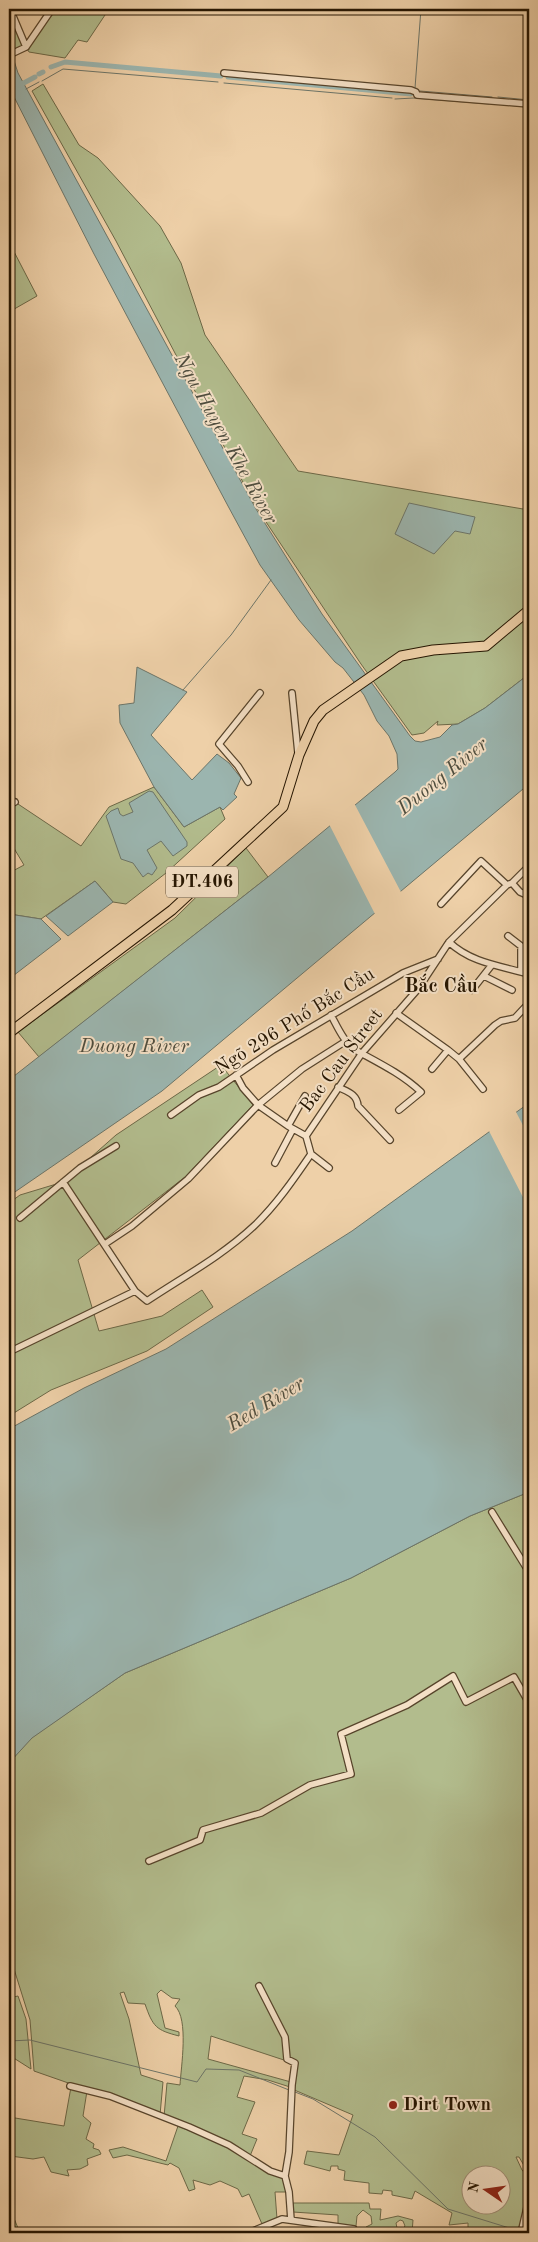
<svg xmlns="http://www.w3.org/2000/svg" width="538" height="2242" font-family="'Old Standard TT',serif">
  <rect width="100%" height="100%" fill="#eed0a8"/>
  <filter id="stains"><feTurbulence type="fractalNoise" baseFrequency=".004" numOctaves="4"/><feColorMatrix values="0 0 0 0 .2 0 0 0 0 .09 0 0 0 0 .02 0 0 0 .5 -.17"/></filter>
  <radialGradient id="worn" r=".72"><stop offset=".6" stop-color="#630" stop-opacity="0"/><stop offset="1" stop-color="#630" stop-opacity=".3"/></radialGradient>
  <path fill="#b2bc8d" stroke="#6c6847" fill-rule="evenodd" d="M52,9H109L87,42L78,40L65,58L29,52L26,47Z
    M9,17L23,46L11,50Z
    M43,84L79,145L98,158L160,226L181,263L205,335L298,471L529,510V674L485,708L458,724L437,725L438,721L424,733L412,735L361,664L256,507L116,241L32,91Z
    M9,242L37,296L9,312Z
    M154,787L184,827L220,807L225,819L166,873L126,904L113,902L95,881L41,919L9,914V873L24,865L9,840V805L15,802L81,846L109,807Z
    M246,848L268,877L39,1057L18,1032L175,918Z
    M221,1065L253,1105L185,1177L78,1260L99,1331L162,1316L202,1290L213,1307L147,1351L51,1390L9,1416V1398L11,1397L9,1391V1203L20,1195L63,1182L116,1135Z
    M529,1492V2174L519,2157H516L522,2170L529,2178V2194L519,2233H503L492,2228V2233H468V2223L449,2225L452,2213L415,2191L412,2199L392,2195V2191L383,2190L382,2194L369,2193V2183L344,2180L345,2171L338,2169V2166H331L330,2171L304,2164L307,2151L339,2155L353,2115L292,2089L296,2064L211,2036L208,2059L291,2082L290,2087L268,2080L244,2076L237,2097L255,2102L242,2134L257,2139L250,2156L164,2117L167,2083L180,2085C181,2067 189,2019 175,2006L180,1999L172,1998L161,1990L157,1994L165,2028L179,2032V2036C156,2030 153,2027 145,2004L128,2003L124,1992L120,1993L129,2019L141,2075L163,2082L160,2115L34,2071L30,2020L14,1969L9,1968V1763L31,1738L125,1673L351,1578L470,1516ZM470,2174H500V2204H470Z
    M18,1996L26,2019L31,2069L9,2055V1998Z
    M71,2087L87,2091L83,2116L91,2123L86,2139L94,2144L93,2148L99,2150L101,2154L87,2159L88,2165L80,2169L67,2170L69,2176L51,2172L44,2157L33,2159L10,2156L9,2117L64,2126Z
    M178,2126L230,2147L277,2176L283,2177L286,2192H275L277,2219L262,2224L249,2194L242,2197L238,2189L220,2181L210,2185L193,2180L195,2189L189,2191L179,2168L170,2163L168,2165L127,2155L113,2158L109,2150L123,2147L166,2161Z
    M293,2203H369L370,2209H381L380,2220L398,2216L413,2220L412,2233H404L402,2230L405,2226L403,2221L400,2220L396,2223L398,2233H369L366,2227L372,2224L371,2216L363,2210L357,2216L356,2226L338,2225V2215L293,2212Z
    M9,2206L20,2233H9Z"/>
  <path fill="#9bb5af" stroke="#6c7569" d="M9,45L18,73L256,509L322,614L410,736L415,741L421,742L440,737L452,725L458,724L485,708L529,674V784L162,1091L9,1196V1080L268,877L395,772L398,769L397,754L389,736L377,721L364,695L343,668L335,662L299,620L260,565L228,506L94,254L9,87Z
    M409,503L475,517L470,534L455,531L434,554L395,534Z
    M137,667L187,692L151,735L192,780L217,754L229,763L241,778L234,794L237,797L223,810L220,807L184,827L154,787L120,723L119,705L134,703Z
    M149,791L153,792L187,842V846L173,856L161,841L147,850L157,868L152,875L148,873L143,877L133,863L121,859L106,816L111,811L118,808L120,814L123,816L133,812L129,803Z
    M95,881L113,902L68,936L46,916Z
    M9,914L41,919L61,939L9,979Z
    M529,1103V1492L470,1516L351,1578L125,1673L32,1738L9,1763V1429L84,1388L166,1349L352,1231Z"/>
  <path fill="#eed0a8" d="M354,803L402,894L376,916L329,824Z
    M515,1110L529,1137V1209L488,1129Z"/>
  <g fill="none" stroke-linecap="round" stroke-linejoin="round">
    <path stroke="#6c7569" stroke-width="1" d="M42,81L63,69L218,82
      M224,83L392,98
      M415,88L421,9
      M26,89L39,82
      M420,91L492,97
      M498,97L529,100
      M395,99L414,98L489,104
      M497,104L516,106
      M183,690L231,635L271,580
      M9,2041L30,2040L197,2082L206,2069L239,2070L289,2090
      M295,2092L313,2099L375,2137L448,2209L519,2231
      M523,2232L528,2233"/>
    <path stroke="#9bb5af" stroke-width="5" d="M51,67L65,62L221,76
      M39,74L43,72
      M228,77L411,94L415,90
      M20,85L35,77"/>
    <g stroke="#57442b" stroke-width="8">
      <path id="minor" d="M10,9L26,47
        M9,55L26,47L52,9
        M224,73L411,90L416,92L417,95L529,104
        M292,693L298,753
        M248,782L238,766L219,744L260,693
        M9,805L15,802
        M512,883L529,866
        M441,904L481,861L507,885
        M508,936L521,946V972
        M449,942C471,963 501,966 529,974
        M484,976L512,990
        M472,990L491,966
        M396,1013L448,1050L432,1069
        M331,1015C338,1028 345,1045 359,1052C381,1064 403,1075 421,1092L399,1110
        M448,1050L459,1059L483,1089
        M459,1059L495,1025L501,1021L515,1018L529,1003
        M236,1075L243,1088L258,1105L302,1069L346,1041
        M338,1087C348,1092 357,1094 358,1106L390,1140
        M171,1115L199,1095L219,1087L273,1050L403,973L438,959
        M288,1126L305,1096
        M311,1154L329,1168
        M275,1163L293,1129
        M63,1182L135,1291
        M20,1218L80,1168L116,1146
        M105,1244L132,1226L188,1179L258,1105L288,1126L306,1136
        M9,1352L135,1291L147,1301C183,1277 222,1256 254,1226C276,1205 294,1179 311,1154L306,1136L362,1053L418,989L449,942L507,885L512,883L520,892L529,896
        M492,1512L529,1572
        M149,1861L200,1840L203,1830L261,1813L310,1785L351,1774L341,1734L407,1705L453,1676L466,1702L514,1677L529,1703
        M259,1986L285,2037L287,2059L295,2063L292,2085L289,2152L285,2176
        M70,2086L110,2096L189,2127L229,2145L270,2171L285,2176L289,2192L291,2220
        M248,2233L282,2219L354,2229L356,2233
        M521,2233L529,2199"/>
    </g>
    <g stroke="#251501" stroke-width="11">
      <path id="primary" d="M9,1033L172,910L283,807L299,755L314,721L323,710L401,656L433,650L486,646L529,610"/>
    </g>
    <use href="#minor" stroke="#f4e0c6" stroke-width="5.5"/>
    <use href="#primary" stroke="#eed0a8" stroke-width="9"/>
  </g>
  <circle fill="#8f2418" stroke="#f4e0c6" stroke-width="2" cx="393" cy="2105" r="5"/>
  <g text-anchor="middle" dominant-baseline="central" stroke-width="4" stroke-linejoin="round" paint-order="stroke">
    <rect fill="#f4e0c6" stroke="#63523c" stroke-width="1" x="166" y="866.5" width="72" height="31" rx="4"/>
    <g font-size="18" font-weight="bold" fill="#251501">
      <text x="202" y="882">ĐT.406</text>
    </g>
    <g font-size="19" fill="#251501" stroke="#f4e0c6">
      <text transform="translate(295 1022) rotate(-32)">Ngõ 296 Phố Bắc Cầu</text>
      <text transform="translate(342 1061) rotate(-53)">Bac Cau Street</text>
    </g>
    <g font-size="19" font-weight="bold" fill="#251501" stroke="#f4e0c6" text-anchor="start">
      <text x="403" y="2105">Dirt Town</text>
    </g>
    <g font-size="20" font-style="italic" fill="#4e4d3e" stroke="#f4e0c6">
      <text transform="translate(225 439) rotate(61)">Ngu Huyen Khe River</text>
      <text transform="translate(443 777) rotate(-39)">Duong River</text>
      <text x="134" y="1047">Duong River</text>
      <text transform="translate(266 1405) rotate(-31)">Red River</text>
    </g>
    <g font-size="20" font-weight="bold" fill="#251501" stroke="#f4e0c6">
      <text x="441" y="987">Bắc Cầu</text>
    </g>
  </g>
  <rect width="538" height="2242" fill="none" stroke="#eed0a8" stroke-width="30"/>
  <rect x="10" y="10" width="518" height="2222" fill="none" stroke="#251501" stroke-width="2.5"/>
  <rect x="15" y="15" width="508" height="2212" fill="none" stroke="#251501"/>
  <g transform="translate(486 2190) rotate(283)"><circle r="24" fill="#f4e0c6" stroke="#a18f77"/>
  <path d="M0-4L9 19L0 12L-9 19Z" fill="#8f2418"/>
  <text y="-8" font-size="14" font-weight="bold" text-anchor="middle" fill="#251501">N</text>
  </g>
  <rect width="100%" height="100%" filter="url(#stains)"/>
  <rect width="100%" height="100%" fill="url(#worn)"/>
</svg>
